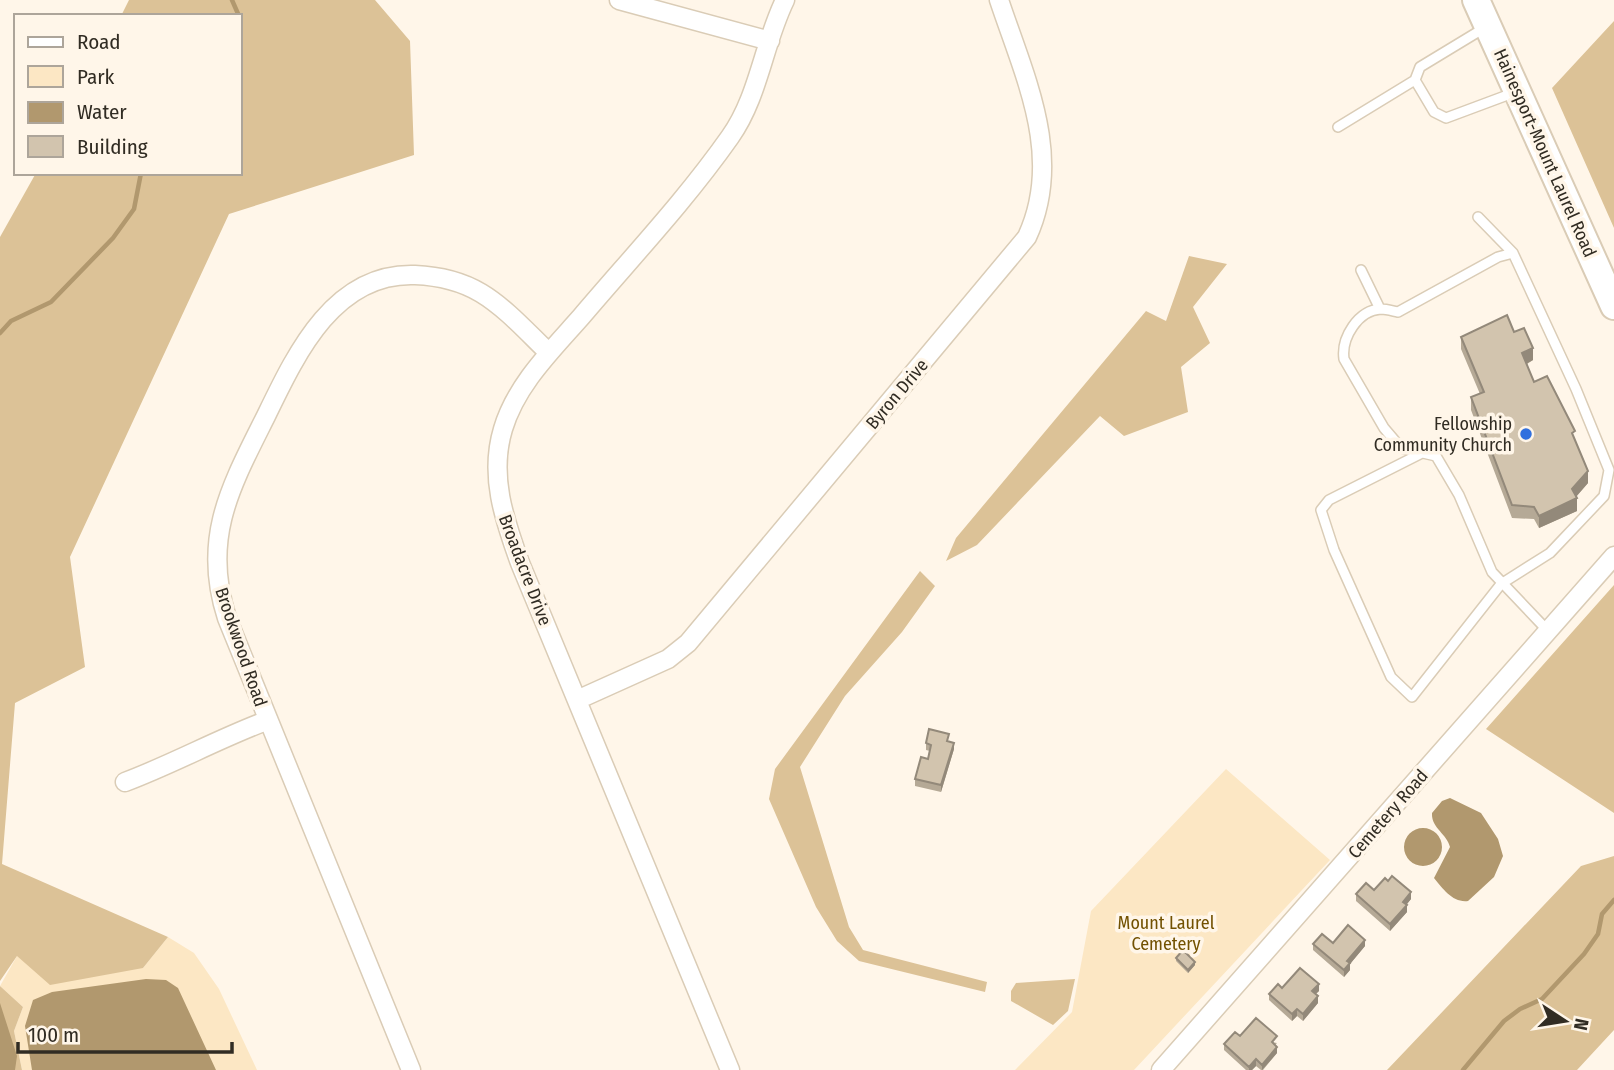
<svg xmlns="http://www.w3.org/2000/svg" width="1614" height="1070" font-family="'Fira Sans Condensed',sans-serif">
  <rect width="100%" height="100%" fill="#fff6e9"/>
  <path fill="#fce7c4" d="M1226,769L1330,860L1134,1070H1015L1072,1012L1091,911Z
    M168,937L194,953L219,989L257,1070H22L14,1031L23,1007L0,986L17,956L143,968Z"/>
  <path fill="#dcc297" d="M129,0H375L410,41L414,155L229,214L70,557L85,667L15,703L2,864L168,937L143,968L50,985L17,956L0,981V237L36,173H240V16H121Z
    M1614,21V228L1552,88Z
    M1189,256L1227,264L1193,307L1210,343L1181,367L1188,412L1124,436L1100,416L977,545L946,561L956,538L1146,311L1166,321Z
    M920,571L935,586L902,632L845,696L800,767L849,927L863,950L987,982L985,992L859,961L837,941L816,907L769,799L775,769Z
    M1614,585V813L1486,729Z
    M1614,856V1030L1577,1070H1387L1581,866Z
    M1075,979L1068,1011L1053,1025L1011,1001V991L1016,983Z
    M0,986L23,1007L14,1031L22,1070H0Z"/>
  <path fill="#b1986e" d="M1450,798L1481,813L1498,839L1503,856L1494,877L1468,901C1453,903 1443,889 1434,878L1450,847C1447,834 1431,828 1432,813L1442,801Z
    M1404 847a19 19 0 1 1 38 0a19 19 0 1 1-38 0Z
    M146,979L166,980L178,988L216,1070H32L25,1026L33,1000L52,992Z
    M0,1003L17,1056L15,1070H0Z"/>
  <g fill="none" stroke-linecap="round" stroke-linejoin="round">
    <path stroke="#b1986e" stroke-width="4.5" d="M232,0L239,16
      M240,18V34
      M0,333L11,321L51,302L113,238L134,209L141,173
      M1463,1070L1504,1021L1520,1009L1542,999L1584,954L1598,934L1602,914L1614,900"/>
    <g stroke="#daccb6" stroke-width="12">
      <path id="lane" d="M1486,27L1420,67L1415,80L1434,112L1446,118L1513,93
        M1338,127L1415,80
        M1513,253L1498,257L1398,312C1393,311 1386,309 1381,309C1358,310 1341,338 1344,359L1384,428L1401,448L1436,456L1459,495L1492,572L1548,631
        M1361,270L1380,309
        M1422,453L1329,500L1321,510L1334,550L1391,677L1412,697L1501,584L1550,553L1604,496L1609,470L1576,389L1513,253L1478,217"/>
    </g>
    <g stroke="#daccb6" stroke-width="21">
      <path id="street" d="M619,0L770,41
        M577,700L668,659L688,643L1027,237C1064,157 1025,78 999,0
        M125,782C173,764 218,739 266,721
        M411,1070L227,618C201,538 231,486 266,416C296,354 334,272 415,275C438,276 461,281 481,293C506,308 528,333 549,353
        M730,1070L520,563C504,519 489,475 503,429C516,385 551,351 581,317C631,258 685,201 730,137C759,96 763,45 785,0
        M1161,1070L1614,556"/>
    </g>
    <g stroke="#daccb6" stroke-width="30">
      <path id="primary" d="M1476,0L1614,306"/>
    </g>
    <use href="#lane" stroke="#fff" stroke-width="9"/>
    <use href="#street" stroke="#fff" stroke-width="18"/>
    <use href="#primary" stroke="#fff" stroke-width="26"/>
  </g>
  <path fill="#b5a996" d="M1461,337L1533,360L1527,364L1534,382L1575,441L1588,483L1576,497L1577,511L1539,528L1534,519L1512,518L1471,410V397L1480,394L1461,349Z
    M949,741L954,749L941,792L915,786V779L928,759L930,751L926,750V743Z
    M1374,890L1411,899L1406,905L1407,912L1390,931L1356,901V894Z
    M1333,943L1365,946L1350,964V970L1344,977L1313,950V944Z
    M1176,958L1195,965L1188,973L1176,961Z
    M1282,988L1319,991L1316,994L1318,1003L1303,1021L1297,1016L1292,1021L1269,1000V994Z
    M1240,1036L1277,1043L1275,1045L1277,1053L1263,1070H1261L1256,1066L1252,1070H1246L1224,1050V1044Z"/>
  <path fill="#93897a" d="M1533,348V360L1522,366V353Z
    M1588,471V483L1574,499L1577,498V511L1539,528V516L1572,489Z
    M954,743V749L941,792V785Z
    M1411,892V899L1403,909V902Z
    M1407,905V912L1390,931V924Z
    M1365,940V946L1350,964V970L1344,977V970L1347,961Z
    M1195,962V965L1188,973V970Z
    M1319,984V991L1312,997V991Z
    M1318,996V1003L1303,1021V1014Z
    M1297,1009V1016L1292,1021V1014Z
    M1277,1047V1053L1262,1070V1065Z
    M1256,1059V1066L1252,1070H1249V1067Z"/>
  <path fill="#d2c4ae" stroke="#93897a" stroke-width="2" d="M1507,315L1514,332L1524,328L1533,348L1522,353L1534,382L1547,376L1575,431L1572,433L1588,471L1572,489L1577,498L1539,516L1534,507L1512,505L1471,397L1484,392L1461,337Z
    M929,729L949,734L947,741L954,743L941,785L915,779L921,757L928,759L931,745L926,743Z
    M1392,876L1411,892L1403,902L1407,905L1390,924L1356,894L1366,883L1374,890L1385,878L1388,881Z
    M1348,925L1365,940L1347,961L1350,963L1344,970L1313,944L1322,934L1333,943Z
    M1183,950L1195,962L1188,970L1176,958Z
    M1300,968L1319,984L1312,991L1318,996L1303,1014L1297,1009L1292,1014L1269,994L1278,984L1282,988Z
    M1256,1018L1277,1036L1272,1042L1277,1047L1262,1065L1256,1059L1249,1067L1224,1044L1235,1032L1240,1036Z"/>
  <circle fill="#3170de" stroke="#fff6e9" stroke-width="2.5" cx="1526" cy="434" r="7"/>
  <g text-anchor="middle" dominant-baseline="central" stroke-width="7" stroke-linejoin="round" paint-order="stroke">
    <g font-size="18" fill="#312c23" stroke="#fff6e9">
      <text transform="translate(1545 153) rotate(66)">Hainesport-Mount Laurel Road</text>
      <text transform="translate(897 394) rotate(-50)">Byron Drive</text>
      <text transform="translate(525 570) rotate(69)">Broadacre Drive</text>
      <text transform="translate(241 647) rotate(71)">Brookwood Road</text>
      <text transform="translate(1388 814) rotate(-49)">Cemetery Road</text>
    </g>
    <g font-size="18" fill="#312c23" stroke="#fff6e9" text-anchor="end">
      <text x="1512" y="424">Fellowship<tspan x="1512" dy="21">Community Church</tspan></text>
    </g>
    <g font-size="18" fill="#725101" stroke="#fff6e9">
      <text x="1166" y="923">Mount Laurel<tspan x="1166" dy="21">Cemetery</tspan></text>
    </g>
  </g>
  <rect x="14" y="14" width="228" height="161" fill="#fff6e9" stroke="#ada59a" stroke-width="2"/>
  <rect x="28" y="37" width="35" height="10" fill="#ffffff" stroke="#ada59a" stroke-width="2"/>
  <text x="77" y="49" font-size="21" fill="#312c23">Road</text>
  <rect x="28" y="66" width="35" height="21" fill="#fce7c4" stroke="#ada59a" stroke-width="2"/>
  <text x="77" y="84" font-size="21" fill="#312c23">Park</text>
  <rect x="28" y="102" width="35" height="21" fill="#b1986e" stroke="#ada59a" stroke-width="2"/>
  <text x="77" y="119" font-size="21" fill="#312c23">Water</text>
  <rect x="28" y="136" width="35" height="21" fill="#d2c4ae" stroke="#ada59a" stroke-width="2"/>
  <text x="77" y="154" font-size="21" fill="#312c23">Building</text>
  <g transform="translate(1565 1021) rotate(102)" stroke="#fff6e9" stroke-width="5" paint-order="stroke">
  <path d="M0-5L12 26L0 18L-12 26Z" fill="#312c23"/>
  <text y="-10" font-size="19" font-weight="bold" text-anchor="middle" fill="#312c23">N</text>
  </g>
  <path d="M18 1042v10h214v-10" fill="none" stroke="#312c23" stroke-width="3.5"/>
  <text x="28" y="1042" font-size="21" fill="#312c23" stroke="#fff6e9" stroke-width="5" paint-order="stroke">100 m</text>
</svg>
